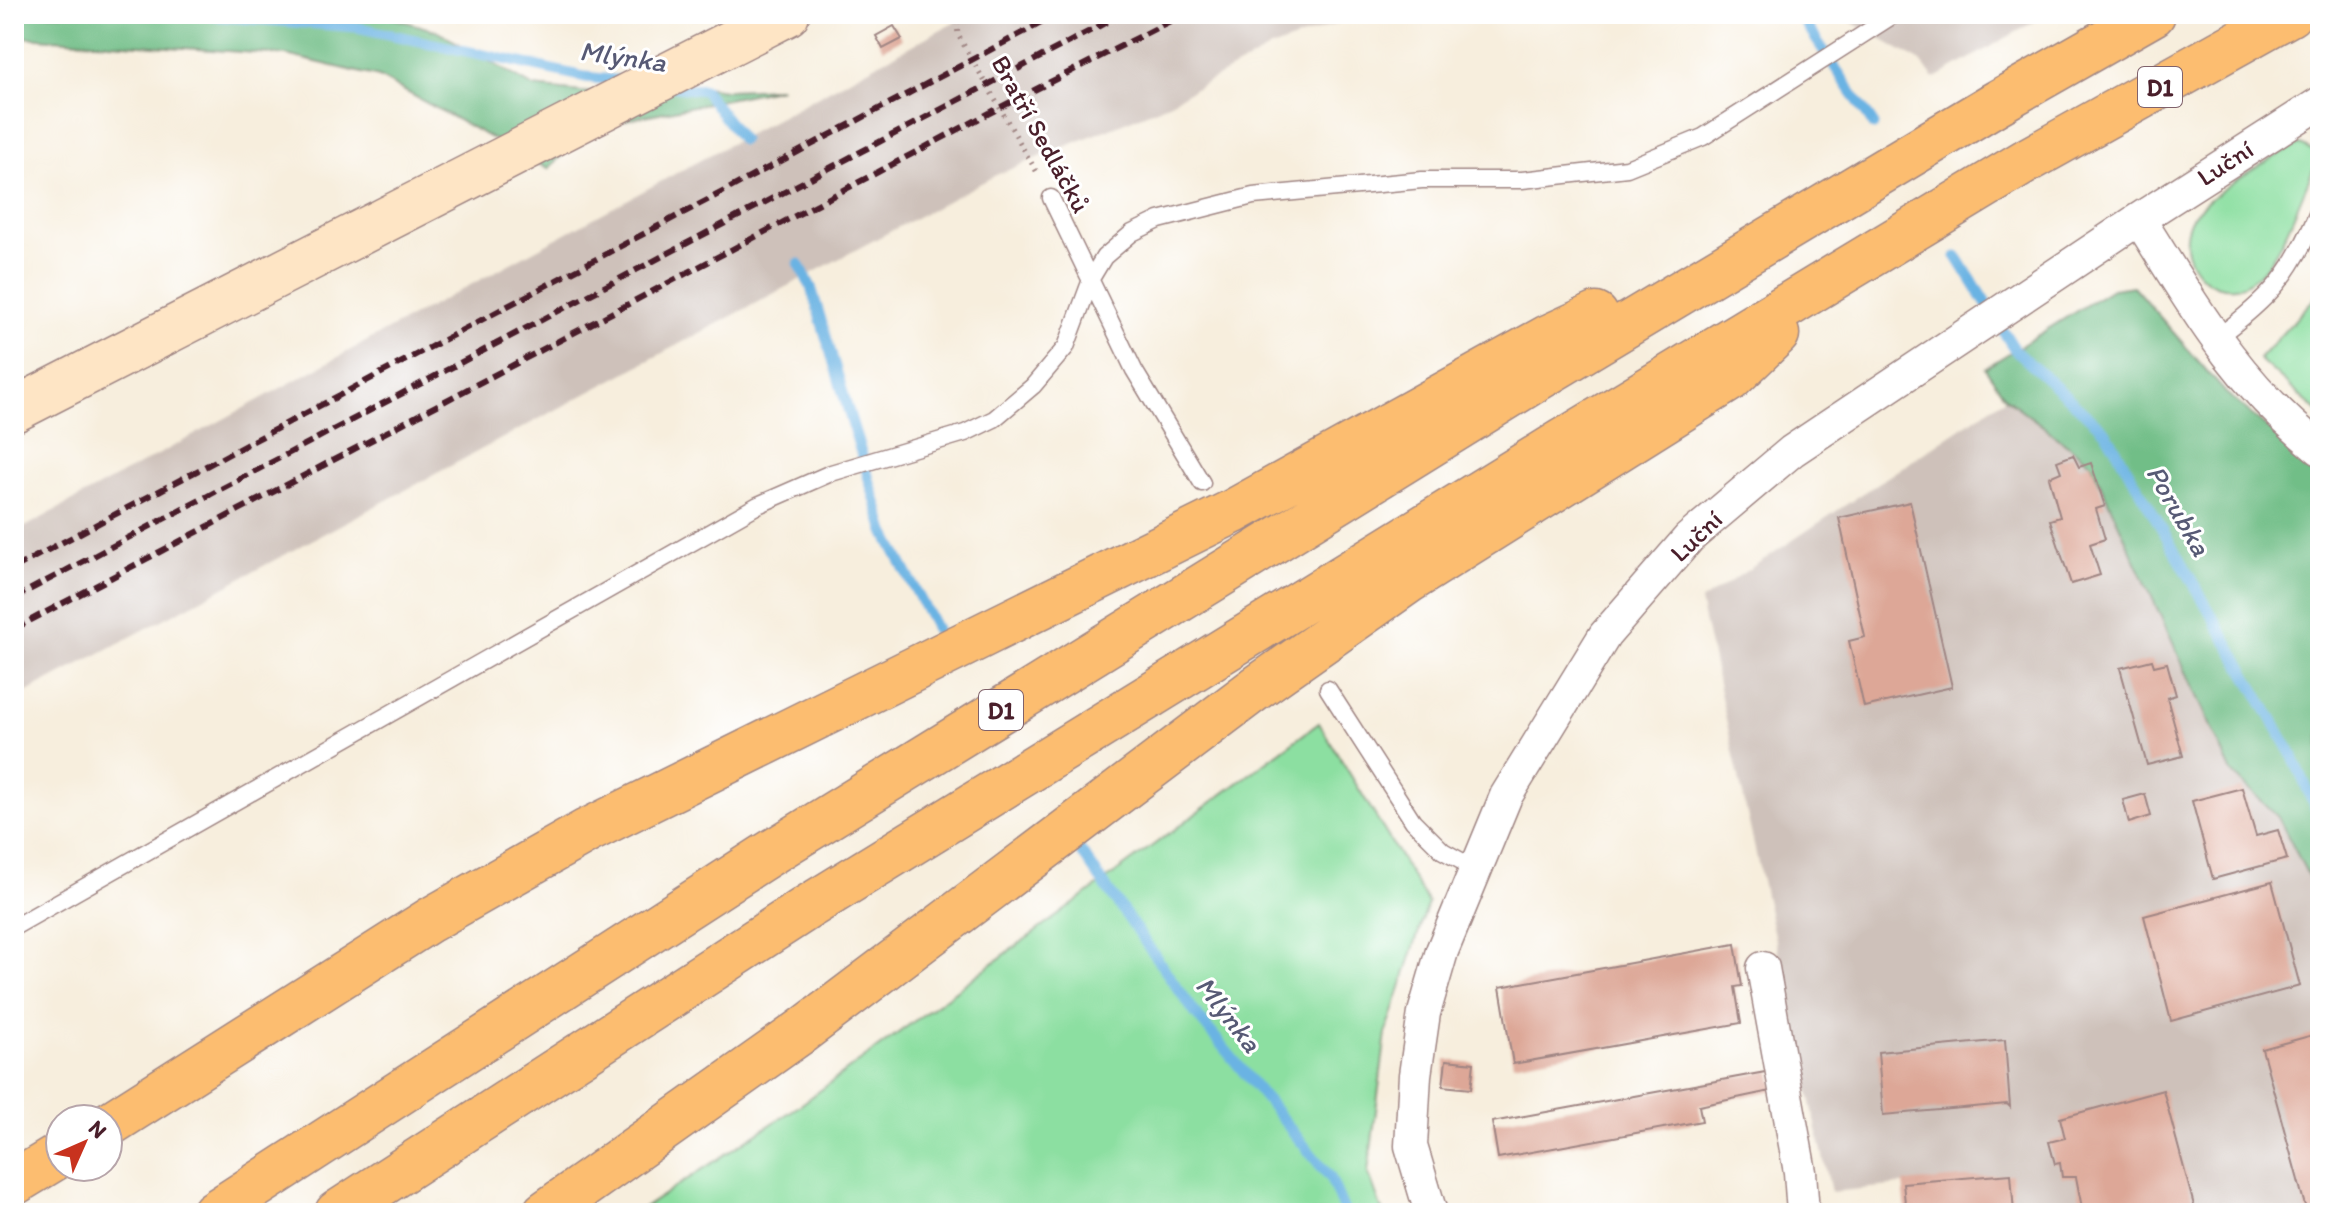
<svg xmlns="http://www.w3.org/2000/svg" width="2334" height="1227" font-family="Itim,sans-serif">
  <rect width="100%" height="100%" fill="#fff"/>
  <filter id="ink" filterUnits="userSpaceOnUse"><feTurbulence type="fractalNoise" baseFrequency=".0125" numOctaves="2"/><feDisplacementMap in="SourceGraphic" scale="16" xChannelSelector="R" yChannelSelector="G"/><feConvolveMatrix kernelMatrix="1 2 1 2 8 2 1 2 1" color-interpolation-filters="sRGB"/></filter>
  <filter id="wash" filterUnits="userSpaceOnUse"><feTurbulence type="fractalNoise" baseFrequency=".006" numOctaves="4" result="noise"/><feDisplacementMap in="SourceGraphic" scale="32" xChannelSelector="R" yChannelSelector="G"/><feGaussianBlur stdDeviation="1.8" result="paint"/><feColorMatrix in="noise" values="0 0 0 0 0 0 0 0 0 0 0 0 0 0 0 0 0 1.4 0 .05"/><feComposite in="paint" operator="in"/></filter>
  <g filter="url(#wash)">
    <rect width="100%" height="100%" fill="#f7eedd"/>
    <path fill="#cec1ba" d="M969,14H1363L1271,48L1159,108L996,175L14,699V533Z
      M1837,14H2048L1934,79L1921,62Z
      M2006,398L2091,463L2232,773L2278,816L2314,887L2320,905V1213H2014L2011,1174L1831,1192L1700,602Z"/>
    <path fill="#8cdfa1" stroke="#6b7f66" stroke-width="2" d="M2300,145L2315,151L2314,168C2300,198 2282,255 2257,276C2220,309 2171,264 2190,221C2199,200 2276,153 2300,145Z
      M2320,292V414L2259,359Z
      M1319,723L1428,903L1386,1034L1368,1172L1383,1213H636L799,1106Z"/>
    <path fill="#71be87" stroke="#5e6e59" stroke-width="2" d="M14,14H380L437,31L534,87L630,97L684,84L725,90L781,88L591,127L548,169L379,77L286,55L23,37L14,33Z
      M2133,286L2226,393L2320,473V905L2314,887L2278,817L2232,773L2091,463L2006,398L1985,368L2112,289Z"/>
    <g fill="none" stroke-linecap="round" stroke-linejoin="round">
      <path stroke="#6bb3e3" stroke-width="11" d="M190,14L356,27L585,77L623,81
        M1799,14L1874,125
        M676,87L704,90L742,140
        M1957,257L2015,350L2106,432L2291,752L2320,818
        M799,264L811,287L885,532L936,629
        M1075,843L1196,1014L1330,1177L1345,1213"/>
    </g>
    <g id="blocks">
      <path fill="#dda797" d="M894,26L902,39L883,49L876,36Z
        M2073,455L2079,467L2091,463L2105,506L2096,509L2105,539L2090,544L2100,575L2071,584L2050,520L2060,517L2049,477L2061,472L2057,461Z
        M1910,502L1952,687L1864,707L1849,641L1865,637L1839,518Z
        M2152,660L2154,666L2167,663L2176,695L2167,698L2183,756L2147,765L2120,668Z
        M2242,788L2256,836L2278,830L2287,859L2213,879L2192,801Z
        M2145,794L2151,816L2129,823L2123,800Z
        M2272,882L2300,986L2171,1021L2144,916Z
        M1735,944L1742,986L1735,987L1741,1023L1513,1064L1500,987Z
        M2320,1033V1213H2307L2262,1049Z
        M2005,1040L2010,1107L2007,1104L1883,1115L1878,1052Z
        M1446,1060L1474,1063L1471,1089L1443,1086Z
        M1771,1071L1775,1090L1699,1106L1702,1121L1498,1158L1492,1122Z
        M2163,1090L2196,1213H2083L2076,1177H2062L2060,1163L2055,1164L2049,1142L2065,1138L2060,1118Z
        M2011,1174L2014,1213H1906L1903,1183Z"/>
    </g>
  </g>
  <g filter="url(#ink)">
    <use href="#blocks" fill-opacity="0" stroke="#a08684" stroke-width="2"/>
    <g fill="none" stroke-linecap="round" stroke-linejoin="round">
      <g stroke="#a08684" stroke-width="19">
        <path id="lane" d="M1051,198L1134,370L1202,483
          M2215,339C2272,297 2292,274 2320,208
          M1328,689L1413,821L1443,851L1474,868
          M14,927L758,505L831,473L965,433L994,419L1033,386L1066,347L1092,277L1104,257L1132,233L1159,220L1253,196L1422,180H1522L1627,168L1703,137L1895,14"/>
      </g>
      <g stroke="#a08684" stroke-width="35">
        <path id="street" d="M2139,219C2195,308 2236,382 2320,449
          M1763,968L1800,1172L1803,1213
          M1431,1213L1411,1146L1415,1075L1424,1013L1442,951L1506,796L1605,635L1689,538L1792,451L2139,219L2320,103"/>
      </g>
      <g stroke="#a08684" stroke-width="47">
        <path id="secondary" d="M14,410L787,14"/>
      </g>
      <g stroke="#a08684" stroke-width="47">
        <path id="highway" d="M108,1125L430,920L587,831L1234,511L1548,337L1596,315
          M14,1183L60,1155
          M214,1213L764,857L1530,383L1995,104L2153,14
          M337,1213L808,907L1560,443L2028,160L2290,14
          M545,1213L802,1031L1255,689L1410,580L1730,379L1777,334"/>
      </g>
      <path stroke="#a08684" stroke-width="5" stroke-dasharray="2 6" stroke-linecap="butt" d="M956,14L958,35L1039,176"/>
      <use href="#lane" stroke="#fff" stroke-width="16"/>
      <use href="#street" stroke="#fff" stroke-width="32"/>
      <use href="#secondary" stroke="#fee5c5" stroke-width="44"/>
      <use href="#highway" stroke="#fcbd6f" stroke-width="44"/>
      <path stroke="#4a1f2b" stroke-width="6" stroke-dasharray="12 6" stroke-linecap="butt" d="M14,568L1058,14
        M14,598L1122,14
        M14,629L999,108L1184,14"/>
    </g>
  </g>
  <g text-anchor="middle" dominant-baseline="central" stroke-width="6" stroke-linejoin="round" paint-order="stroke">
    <g fill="#fff" stroke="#80626b" stroke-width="2">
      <rect x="2138" y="67" width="44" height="40" rx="6"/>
      <rect x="979" y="690" width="44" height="40" rx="6"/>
    </g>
    <g font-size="24" font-weight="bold" fill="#4a1f2b">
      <text x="2160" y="87">D1</text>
      <text x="1001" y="710">D1</text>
    </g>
    <g font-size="26" fill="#4a1f2b" stroke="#fff">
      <text transform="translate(1041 134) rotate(61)">Bratří Sedláčků</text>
      <text transform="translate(2225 163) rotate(-33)">Luční</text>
      <text transform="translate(1696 536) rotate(-44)">Luční</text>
    </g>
    <g font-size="28" font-style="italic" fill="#575a75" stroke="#fff">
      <text transform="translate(623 56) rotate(8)">Mlýnka</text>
      <text transform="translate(2179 510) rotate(60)">Porubka</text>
      <text transform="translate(1229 1014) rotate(52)">Mlýnka</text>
    </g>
  </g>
  <rect width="2334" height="1227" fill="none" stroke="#fff" stroke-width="48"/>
  <g transform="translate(84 1143) rotate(45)"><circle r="38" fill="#ffffff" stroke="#b7a5aa" stroke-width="2"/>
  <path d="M0-6L14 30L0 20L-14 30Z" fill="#c8321e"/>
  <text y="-12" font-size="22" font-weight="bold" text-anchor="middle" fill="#4a1f2b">N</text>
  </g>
</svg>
